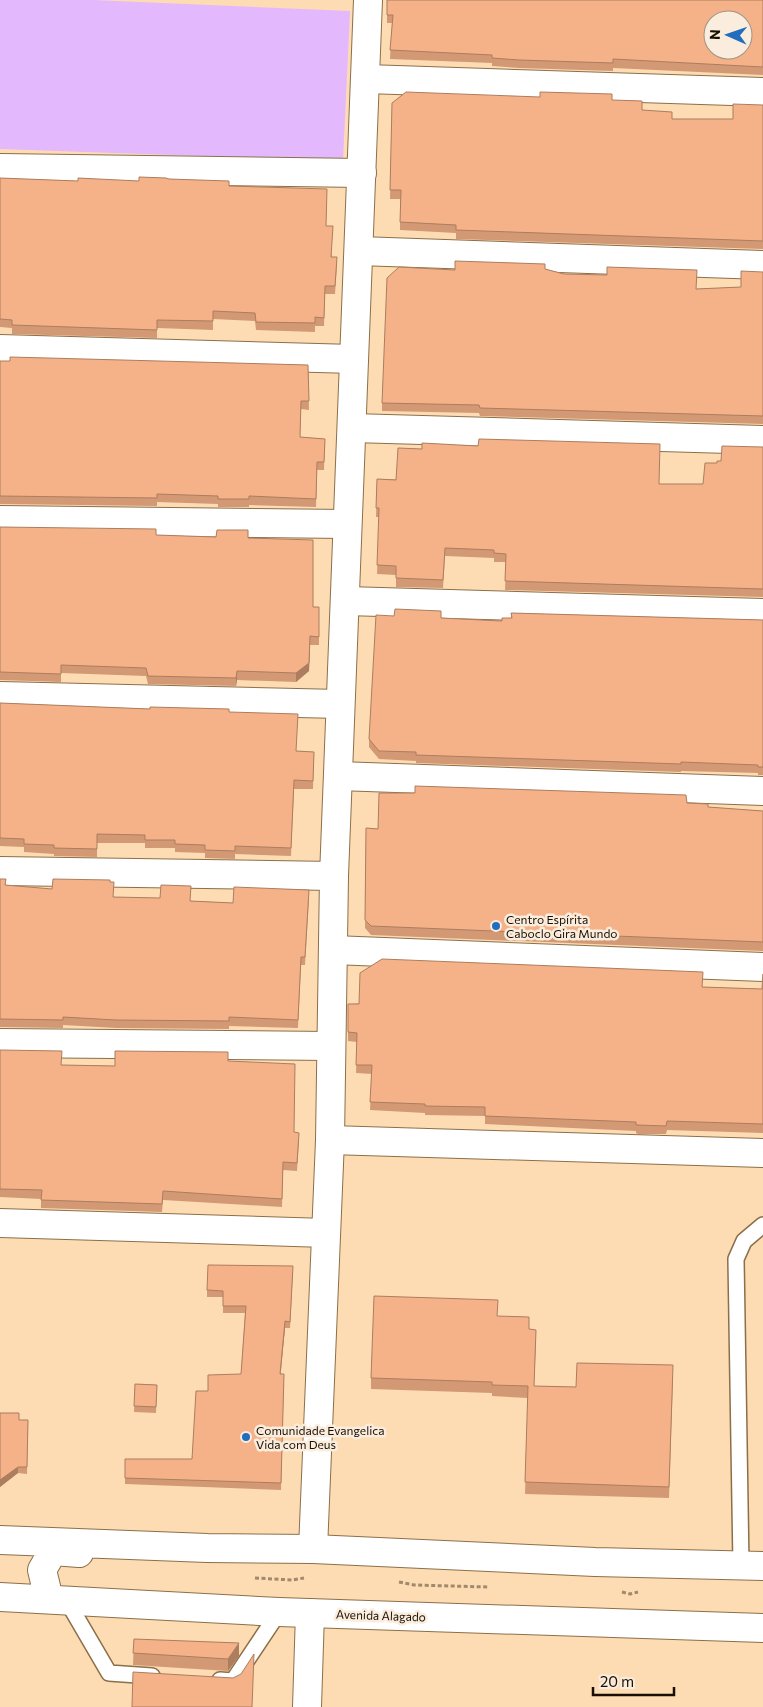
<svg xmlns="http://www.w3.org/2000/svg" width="763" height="1707" font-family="Commissioner,sans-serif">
  <rect width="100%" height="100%" fill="#fddcb3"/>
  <path fill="#e4b8fd" d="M0,0H93L350,11L343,161L0,149Z"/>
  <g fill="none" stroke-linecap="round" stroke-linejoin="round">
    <g stroke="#8c6f49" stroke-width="18">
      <path id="service" d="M741,1565L736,1259L744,1241L763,1225
        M67,1601L109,1673L152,1676
        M220,1680L233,1681L279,1612"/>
    </g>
    <g stroke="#8c6f49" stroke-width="30">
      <path id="minor" d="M366,79L763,92
        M0,168L362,173
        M359,251L763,265
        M0,349L354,359
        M352,428L763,440
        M0,520L347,524
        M346,601L763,613
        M0,696L340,704
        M338,776L763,791
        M0,871L334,876
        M333,950L763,967
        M0,1043L330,1046
        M330,1140L763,1153
        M0,1223L326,1233
        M307,1707L310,1613"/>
    </g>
    <g stroke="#8c6f49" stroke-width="30">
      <path id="tertiary" d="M313,1549L330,1140L334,876L368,0"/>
    </g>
    <g stroke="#8c6f49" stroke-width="30">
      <path id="secondary" d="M0,1540L207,1548L313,1549L595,1562L763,1566
        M0,1597L279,1612L763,1628
        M49,1599L42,1570L53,1551L79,1553"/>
    </g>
    <path stroke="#a2896c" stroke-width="3" stroke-dasharray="4 2.5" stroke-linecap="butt" d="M255,1578L292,1580L304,1578
      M399,1582L414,1585L488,1587
      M622,1592L630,1594L638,1592"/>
    <use href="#service" stroke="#fff" stroke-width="15"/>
    <use href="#minor" stroke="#fff" stroke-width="28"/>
    <use href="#tertiary" stroke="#fff" stroke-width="28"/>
    <use href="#secondary" stroke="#fff" stroke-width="28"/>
  </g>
  <path fill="#d39975" d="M387,0H763V75L613,68V71L519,68L492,66V63L390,59L392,23H387Z
    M540,97L612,100L642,110L672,119H733L763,105V249L456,239V233L400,230V199H390L392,103Z
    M0,178L78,181H139L169,179L229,186L326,226L332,257L337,265L335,294H325L324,326H315V332L256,330L255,321L213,319V330L157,328V338L12,334V328L0,327Z
    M545,269L564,274L696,289L741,287L763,272V424L480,416L479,413L382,411V403L455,270Z
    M0,361L308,365L309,410L301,409L300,437L325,439L324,470H317L316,507L249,505V507H218V504L157,502V506L0,504Z
    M763,447V597L505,590L506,562H494V558L445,556L443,588L396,587V575L377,574L379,517H376L377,479L659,484H703L717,463Z
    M0,527L156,535L248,538L313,607H319V645H310L309,671L296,682L237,680L236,686L148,684L146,676L61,673V682L0,680Z
    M511,613L763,620V775H758V773L681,771V772L416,763V761L379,759L369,747V739L441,618L502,621L511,618Z
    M0,703L229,712L297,751L314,752L313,789H294L291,856L235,854V859L205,858V853L175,852V848H145V843H97V857L54,856V854L24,852V847L0,846Z
    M687,803L708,807L763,811V951L371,935L365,928L366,828L378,829Z
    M0,879L6,885L113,897L233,903L309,898L305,965H301L298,1028L229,1026V1029L116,1028L63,1025V1028L0,1027Z
    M763,974V1133L667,1130L666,1134H638L636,1133V1131L485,1124V1116L425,1115V1113L370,1110L372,1074L356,1073L357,1042L348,1041V1004L702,987L762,989Z
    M0,1050L62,1065L115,1066L228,1061L294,1132L299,1141L297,1171L283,1170L282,1207L163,1200L162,1212L41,1208V1199L0,1197Z
    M293,1272L290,1328H285L280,1374H284L281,1490L125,1484V1459H192L208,1391L241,1374L245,1313H223V1297H207V1290Z
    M498,1316L529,1329L536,1341L534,1386L576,1387L673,1377L669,1498L525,1494L528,1398L492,1396V1393L371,1389V1378Z
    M135,1384L157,1385L156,1413L134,1412Z
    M0,1413L19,1420H28L27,1474L18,1473L0,1487Z
    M134,1639L239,1656L228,1671L133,1665Z"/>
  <path fill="#ac7d5f" d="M310,645L309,671L296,682V673Z
    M237,671V680L236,686V678Z
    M285,1321V1328L280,1381V1374Z
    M18,1467V1473L0,1487V1480Z
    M239,1643V1656L228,1671V1659Z"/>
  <path fill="#f5b288" stroke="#ac7d5f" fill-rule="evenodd" d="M387,0H763V67L613,59V63L519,60L492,58V55L390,50L393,15H387ZM713,20H743V50H713Z
    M406,92L540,97V92L612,94V100L642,101V110L672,112V119H733V104L763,105V241L456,230V225L400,222L401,190H390L392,103Z
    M139,177L166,178L169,179L229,181V186L327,189L326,226H333L331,257H337L335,286H325L324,318L315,317V323L256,322L255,313L213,311V321L157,320V330L12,325V320L0,319V178L78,181V178L139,181Z
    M455,261L545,264V269L564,274L607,275V267L697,270L696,289L741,287V271L763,272V416L480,408L479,405L382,403L387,278L399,267L455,270Z
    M10,357L308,365L309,401H301L300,437L325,439L324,462H317L316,499L249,496V499H218V496L157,494V498L0,496V361H10Z
    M479,439L660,444L659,484H703L705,463H717V461H721L722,446L763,447V589L505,581L506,554L494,553V550L445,548L443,580L396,578V566L377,565L379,508H376L377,479L396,480L398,448L422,449V443L478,446Z
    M0,527L156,529V535L216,537L217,530H248V538L313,540V607H319V637L310,636L309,663L296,673L237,671L236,678L148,676L146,668L61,665V674L0,672Z
    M395,609L441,611V618L502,621V618H512L511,613L763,620V767H758V765L681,762V764L416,755V752L379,751L369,739L376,615L394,616Z
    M0,703L150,709V707L229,709V712L298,714L296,751L314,752L313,781L294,780L291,848L235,846V851L205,850V845L175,844V840H145V835L97,834V849L54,848V845L24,844V839L0,838Z
    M415,786L686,795L687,803L708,804V807L763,811V942L371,926L365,920L366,828L378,829L379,793H415Z
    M0,879H6L5,885L52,889L53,879L110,880V882H114L113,897L160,898L161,885L191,886L190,901L233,903L234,887L309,890L305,957H301L298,1020L229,1017V1021L116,1020L63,1017V1020L0,1019Z
    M382,959L703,972L702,987L762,989L763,974V1124L667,1121L666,1126L638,1125H636V1122L485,1116V1107L425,1106V1104L370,1102L372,1065H356L357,1033L348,1032V1004H359L360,973Z
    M0,1050L62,1051L61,1065L115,1066V1051L228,1052V1061L295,1064L294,1132L299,1133L297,1163L283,1162L282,1199L163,1191L162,1204L41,1200L42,1190L0,1189Z
    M208,1265L293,1266L290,1322L285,1321L280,1374H284L281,1483L125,1478V1459H192L196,1391H208V1375L241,1374L246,1306H223V1291L207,1290Z
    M374,1296L498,1300L497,1316L529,1317V1329L536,1330L534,1386L576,1387L577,1363L673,1365L669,1487L525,1482L528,1386L492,1385V1382L371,1378Z
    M135,1384L157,1385L156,1407L134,1406Z
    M0,1413H19V1420H28L27,1467H18L0,1480Z
    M134,1639L239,1643L228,1659L133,1653Z
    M254,1654L252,1707H132L133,1672L233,1678L241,1674Z"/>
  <g fill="#206ebd" stroke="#faeddd" stroke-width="2">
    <circle cx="496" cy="926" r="5"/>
    <circle cx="246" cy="1437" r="5"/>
  </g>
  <g text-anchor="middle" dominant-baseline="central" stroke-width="5" stroke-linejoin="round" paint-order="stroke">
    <g font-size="12" fill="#190e02" stroke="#faeddd" text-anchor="start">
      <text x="506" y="919">Centro Espírita<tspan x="506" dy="14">Caboclo Gira Mundo</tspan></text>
      <text x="256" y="1430">Comunidade Evangelica<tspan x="256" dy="14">Vida com Deus</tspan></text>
    </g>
    <g font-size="12" fill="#190e02" stroke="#faeddd">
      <text transform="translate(381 1615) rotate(2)">Avenida Alagado</text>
    </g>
  </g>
  <g transform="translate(728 35) rotate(272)"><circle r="24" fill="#faeddd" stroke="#a09485"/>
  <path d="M0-4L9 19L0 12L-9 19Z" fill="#206ebd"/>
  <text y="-8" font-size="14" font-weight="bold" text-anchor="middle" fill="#190e02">N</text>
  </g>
  <path d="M593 1687v8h81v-8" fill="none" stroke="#190e02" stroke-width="2.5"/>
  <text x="600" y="1687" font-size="15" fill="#190e02" stroke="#faeddd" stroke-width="4" paint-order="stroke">20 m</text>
</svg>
